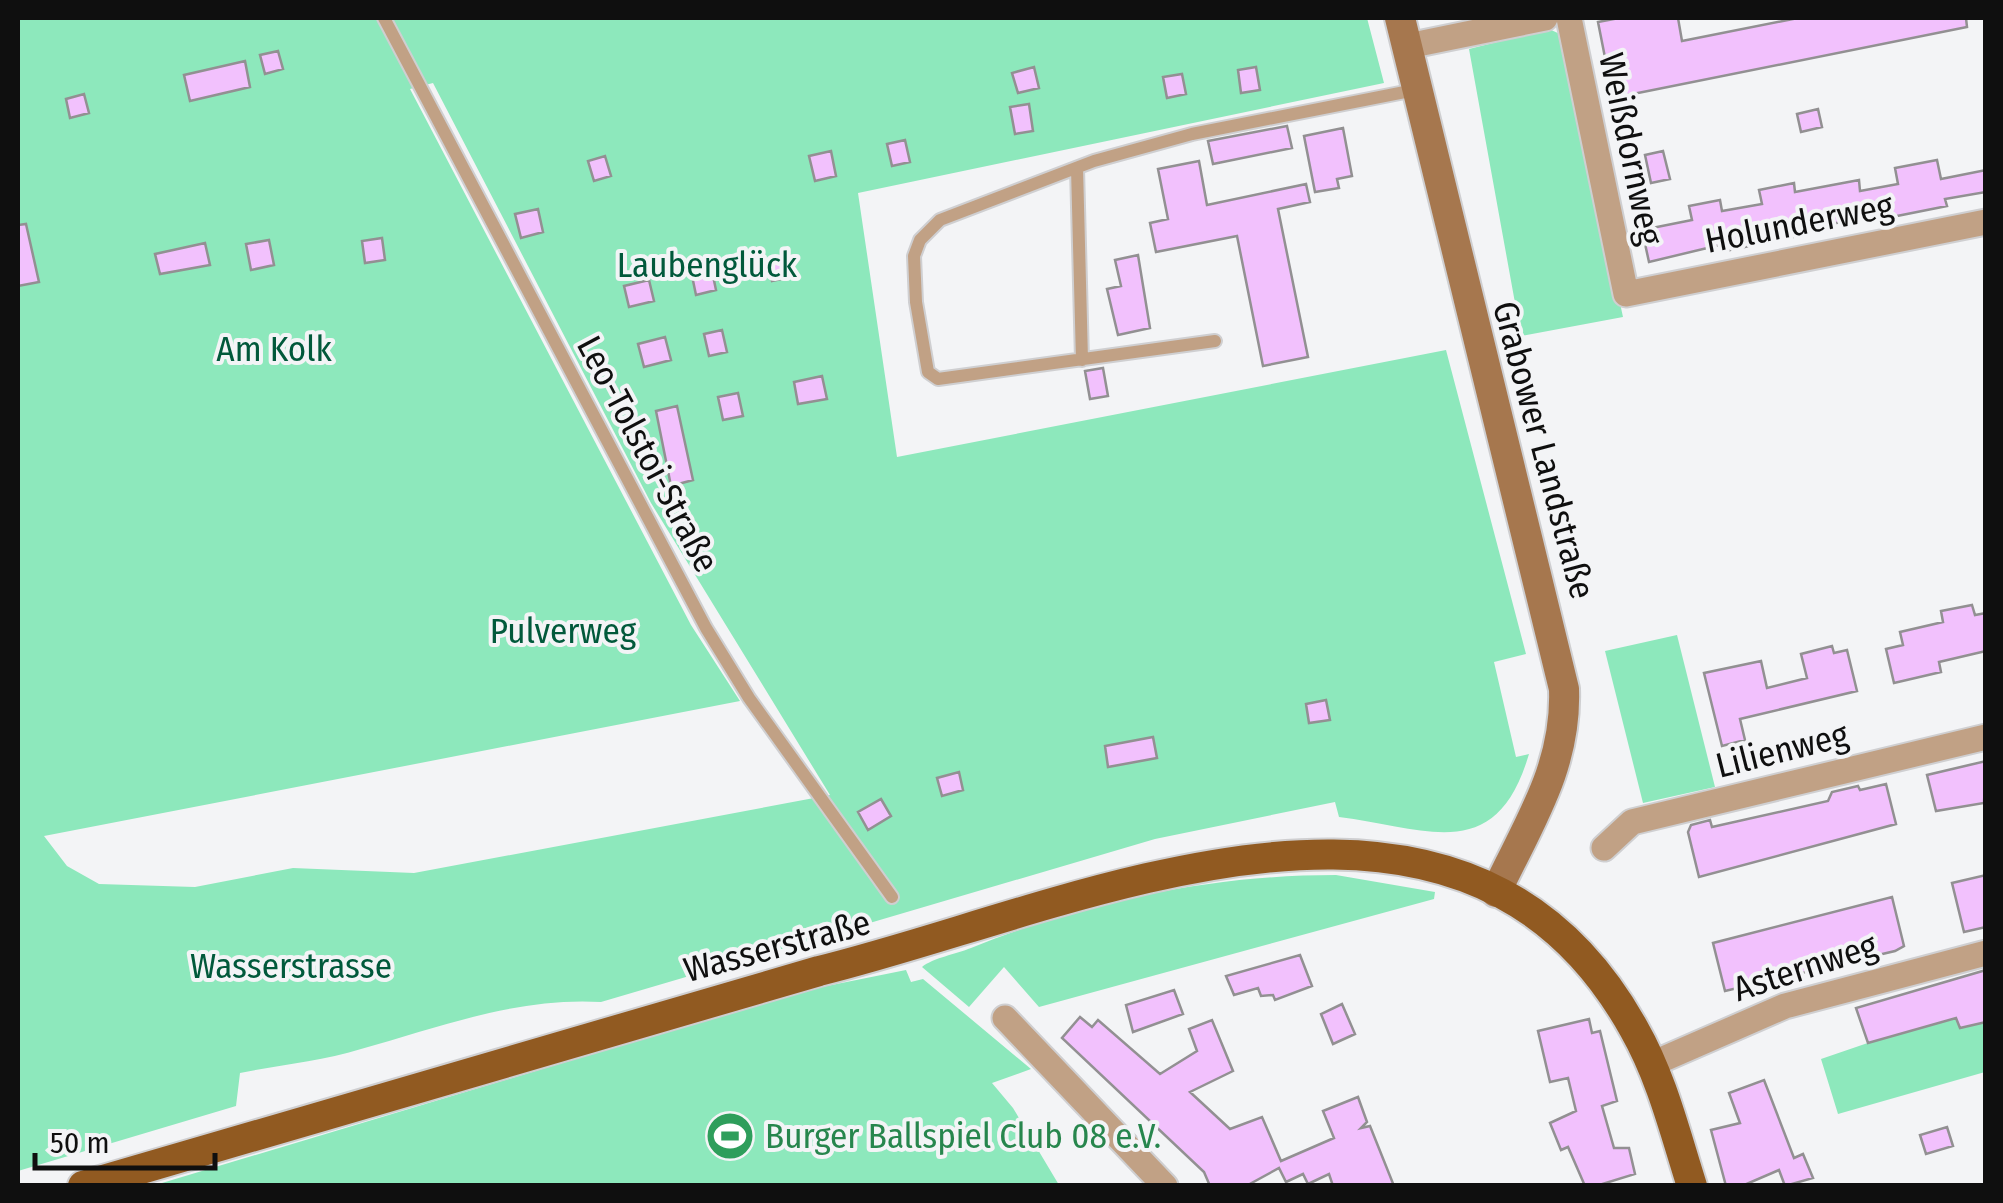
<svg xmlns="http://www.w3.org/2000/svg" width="2003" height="1203" font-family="'Fira Sans Condensed',sans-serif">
  <rect width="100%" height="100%" fill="#f3f4f6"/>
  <path fill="#8de8bc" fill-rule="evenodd" d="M18,18H1367L1384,83L858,193L897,457L1446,350L1526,654L1494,662L1516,757L1529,754C1496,866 1428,828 1339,817L1335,802L1155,839L601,1002C517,997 440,1027 361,1049C322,1061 280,1065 240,1073L236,1106L18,1171ZM433,83L651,503L830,795L414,873L293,868L195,887L99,884L67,866L44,836L740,701L691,625L410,89Z
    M1549,29L1562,35L1623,317L1521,336L1469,49Z
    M1677,635L1715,787L1643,803L1605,651Z
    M1336,875L1435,892L1434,899L1039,1007L1004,967L969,1007L922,967C933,958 956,954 971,948C1087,901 1211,875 1336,875Z
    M906,970L911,982L923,979L1031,1069L992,1083L1013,1108L1059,1185L152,1186L802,991Z
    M1985,1012V1072L1838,1114L1821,1059L1894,1034Z"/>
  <path fill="#f2c1fd" stroke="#929092" stroke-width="2.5" d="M1619,18H1678L1682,41L1798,18H1966L1967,27L1613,98L1598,22Z
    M278,51L283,69L265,74L260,55Z
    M245,61L250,87L190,101L184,75Z
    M1034,67L1039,88L1018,93L1012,73Z
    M1256,67L1260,90L1241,93L1238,70Z
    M1182,74L1186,94L1167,98L1163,77Z
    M84,94L89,113L70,118L66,99Z
    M1029,104L1033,131L1015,134L1010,107Z
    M1818,109L1822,127L1801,132L1797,114Z
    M1287,126L1292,148L1213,164L1208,141Z
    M1343,128L1352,176L1337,179L1339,188L1315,192L1304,136Z
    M905,140L910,162L892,166L887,144Z
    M831,151L836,176L815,181L809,156Z
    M1663,151L1670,179L1651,183L1645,155Z
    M605,156L611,176L594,181L588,161Z
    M1937,160L1941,179L1986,170V192L1945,199L1947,206L1867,222L1866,217L1792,232L1793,237L1730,250L1728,243L1649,262L1642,230L1692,220L1689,206L1720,200L1722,211L1762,204L1759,190L1794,183L1795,192L1859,180L1860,191L1898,184L1895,168Z
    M1199,161L1207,205L1306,184L1310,202L1278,209L1308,357L1263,366L1237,236L1156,252L1150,223L1168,219L1158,169Z
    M538,209L543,232L521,238L515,214Z
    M26,224L39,282L18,286V225Z
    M382,238L385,260L365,263L362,241Z
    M269,240L274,265L251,270L246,244Z
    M205,243L210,265L160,274L155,254Z
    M1138,255L1150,328L1118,335L1107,289L1121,286L1115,260Z
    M790,258L795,276L772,281L768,264Z
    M711,266L716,290L696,295L691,271Z
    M649,280L654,301L629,307L624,286Z
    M722,330L727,352L709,356L704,334Z
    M665,337L671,360L644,367L638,344Z
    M1103,368L1108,396L1090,399L1085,371Z
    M822,376L827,399L798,404L794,382Z
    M738,393L743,416L723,420L718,397Z
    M677,406L693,480L671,486L656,411Z
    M1972,605L1975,615L1986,613V651L1939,662L1941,672L1894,683L1886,649L1903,645L1900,632L1943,622L1941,611Z
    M1832,646L1834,653L1847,650L1857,691L1740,719L1745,740L1722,746L1704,673L1761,661L1767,688L1807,678L1801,654Z
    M1326,700L1330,720L1309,723L1306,704Z
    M1153,737L1157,758L1108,767L1105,746Z
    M1986,761L1984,803L1936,811L1927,775Z
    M959,772L963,790L942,796L937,778Z
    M1886,784L1896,824L1699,877L1688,832L1691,825L1710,820L1712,827L1828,801L1832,792L1858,786L1860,790Z
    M881,799L891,816L868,830L858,812Z
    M1986,875V927L1964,932L1952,883Z
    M1892,897L1904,946L1895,951L1725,991L1713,943Z
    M1300,955L1312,986L1275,1000L1273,995L1261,996L1258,988L1234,995L1226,976Z
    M1986,970V1022L1960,1028L1956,1018L1868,1043L1856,1008Z
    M1174,990L1183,1014L1133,1032L1126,1005Z
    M1342,1004L1355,1034L1333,1044L1321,1014Z
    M1080,1017L1092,1027L1098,1020L1160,1074L1197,1051L1189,1029L1212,1020L1233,1071L1190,1092L1230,1129L1262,1117L1281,1161L1334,1138L1323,1111L1358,1097L1367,1122L1361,1128L1370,1126L1394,1186H1333L1329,1174L1308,1184L1303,1174L1286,1182L1279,1168L1246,1186H1210L1204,1172L1062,1038Z
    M1589,1019L1592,1033L1600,1031L1617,1101L1602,1106L1614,1148H1629L1635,1174L1596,1186H1585L1568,1147L1561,1150L1550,1123L1576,1111L1568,1078L1550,1082L1538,1031Z
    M1764,1080L1794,1158L1803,1154L1813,1178L1785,1186L1779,1170L1742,1186H1726L1711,1130L1740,1123L1729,1093Z
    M1947,1127L1953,1146L1926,1154L1920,1135Z"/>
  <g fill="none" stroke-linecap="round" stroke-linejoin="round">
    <g stroke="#cfcfd1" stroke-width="16">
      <path id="service" d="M384,18L706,628L749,698L892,897
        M1077,168L1082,360
        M1215,341L938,379L928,372L916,302L914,256L920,240L940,220L1094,161L1192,134L1415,90"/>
    </g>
    <g stroke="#cfcfd1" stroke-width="29">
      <path id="minor" d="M1569,18L1626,294L1986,222
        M1408,46L1545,18
        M1604,848L1632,822L1986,737
        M1005,1018L1165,1186
        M1652,1064L1785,1006L1986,953"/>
    </g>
    <g stroke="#cfcfd1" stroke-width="34">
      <path id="secondary" d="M1400,18L1564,689C1567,767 1528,824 1496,892"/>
    </g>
    <g stroke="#cfcfd1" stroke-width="34">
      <path id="primary" d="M83,1186L819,971C1076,908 1460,715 1634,1029C1662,1078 1675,1133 1692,1186"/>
    </g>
    <use href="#service" stroke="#c1a185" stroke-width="12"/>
    <use href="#minor" stroke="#c1a185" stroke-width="25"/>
    <use href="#secondary" stroke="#a6774e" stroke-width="30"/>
    <use href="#primary" stroke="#915a21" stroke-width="30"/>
  </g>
  <defs>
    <g id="stadium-disc" transform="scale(2.5)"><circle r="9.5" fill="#2e9e5b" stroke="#f3f4f6"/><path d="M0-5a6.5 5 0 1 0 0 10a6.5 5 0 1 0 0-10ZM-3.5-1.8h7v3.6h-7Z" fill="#fff"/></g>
  </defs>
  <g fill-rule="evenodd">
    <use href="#stadium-disc" x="730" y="1136"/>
  </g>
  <g text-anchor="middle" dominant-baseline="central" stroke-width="8" stroke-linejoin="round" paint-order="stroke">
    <g font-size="35" fill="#0f0f0f" stroke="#f3f4f6">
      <text transform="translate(1631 149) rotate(78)">Weißdornweg</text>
      <text transform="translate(1799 223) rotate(-11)">Holunderweg</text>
      <text transform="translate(1544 450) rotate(75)">Grabower Landstraße</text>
      <text transform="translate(648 454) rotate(62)">Leo-Tolstoi-Straße</text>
      <text transform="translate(1782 750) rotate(-14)">Lilienweg</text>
      <text transform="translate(777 946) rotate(-15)">Wasserstraße</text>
      <text transform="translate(1805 967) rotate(-18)">Asternweg</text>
    </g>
    <g font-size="35" fill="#01593b" stroke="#f3f4f6">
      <text x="707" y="265">Laubenglück</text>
      <text x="274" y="349">Am Kolk</text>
      <text x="563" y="631">Pulverweg</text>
      <text x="291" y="966">Wasserstrasse</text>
    </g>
    <g font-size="35" fill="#27864d" stroke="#f3f4f6" text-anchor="start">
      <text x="765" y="1136">Burger Ballspiel Club 08 e.V.</text>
    </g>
  </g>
  <rect width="2003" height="1203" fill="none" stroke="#0f0f0f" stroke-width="40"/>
  <path d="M35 1153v15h180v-15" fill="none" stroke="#0f0f0f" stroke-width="5"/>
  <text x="50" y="1153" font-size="30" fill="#0f0f0f" stroke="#f3f4f6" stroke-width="8" paint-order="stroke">50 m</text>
</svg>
